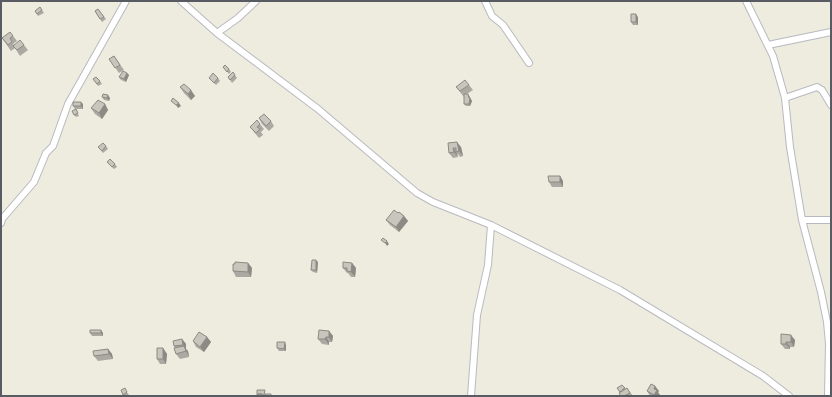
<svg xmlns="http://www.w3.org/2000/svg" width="832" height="397" font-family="'DM Sans',sans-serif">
  <rect width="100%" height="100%" fill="#eeebdf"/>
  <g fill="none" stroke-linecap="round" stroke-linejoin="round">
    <g stroke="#b8bac0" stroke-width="8">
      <path id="minor" d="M181,1L217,33L318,109L417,193L433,202L491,225L620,290L763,376L789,396
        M485,1L492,16L503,25L529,63
        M746,1L773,56L785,98L790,147L802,220L821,292L827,322L829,344L828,396
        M217,33L238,18L256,1
        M768,45L831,32
        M785,98L817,87L822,90L831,105
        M802,220H831
        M1,223L2,219L34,182L46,153L53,146L68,104L126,1
        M471,396L477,315L488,265L491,225"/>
    </g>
    <use href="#minor" stroke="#fff" stroke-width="6"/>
  </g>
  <path fill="#aca9a2" d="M40,7L44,13L38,16L35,11Z
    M98,9L106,19L102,22L95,11Z
    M638,17V25H633L631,22Z
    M10,32L17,41L13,44L14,45H24L28,50L20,56L15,48L11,51L2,38Z
    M114,56L124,70L119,73L109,59Z
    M223,67L229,69L231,72L229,74Z
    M127,73L129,75L126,82L121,80L119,77Z
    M235,75L237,78L232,83L228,77Z
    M209,78H218L220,81L216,85Z
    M93,79L100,81L102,84L98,86Z
    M469,85L473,90L467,94H468L472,101L470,106H466L464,104V96V97L456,87Z
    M180,87L195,96L191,100L184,93Z
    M102,97L110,98L109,101L104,100Z
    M83,104V109H75L73,106Z
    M105,104L108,110L102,119L95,114L91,108Z
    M77,112L79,116L76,117L74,115Z
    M259,118L271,121L274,126L269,131L262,124Z
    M260,124L264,129L261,132L263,135L259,138L254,132L250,127Z
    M448,143L461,147L463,156L460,157L458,154H457L458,157L453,158L449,153Z
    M106,146L108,149L103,153L98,147Z
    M107,162L115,164L117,167L114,169Z
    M560,176L563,181V187H552L549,182Z
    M398,213L404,216L408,221L399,232L390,225L386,220Z
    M318,262L317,273L313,272L311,270Z
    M248,263L252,268L251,277H236L233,271L235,264Z
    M352,263L356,268L355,277H351L348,273H347L343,268Z
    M101,330L103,333V336H92L90,333Z
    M329,331L333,336L332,342H329V345L322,344L318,339Z
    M781,334L795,340L794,347H790V349H785L781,344Z
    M207,337L211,342L204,352L196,347L193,341Z
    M182,339L186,344V349L188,351L189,357L180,359L176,354L175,348L174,346Z
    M286,345V351H279L277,348Z
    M163,348L167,354L166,364H160L157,359Z
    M108,349L112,354L113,359L98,361L94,356Z
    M622,385L625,389L627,388L633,396H621L620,392Z
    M655,386L659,391L658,392L661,396H650L647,391Z
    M121,390L126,391L129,395L127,396H124Z"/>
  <path fill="#8c8a84" d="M636,14L638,17V25L636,22Z
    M127,73L129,75L126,82L124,79Z
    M191,90L195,96L191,100L188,94Z
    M468,94L472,101L470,106L469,104Z
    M108,95L110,98L109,101L107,98Z
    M81,102L83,104V109L81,106Z
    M179,103L181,106L178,108L176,105Z
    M105,104L108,110L102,119L99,113Z
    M457,142L461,147L463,156L459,151Z
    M453,148L457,154L458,157L454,152Z
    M560,176L563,181V187L560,182Z
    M404,216L408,221L399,232L396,227Z
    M387,241L389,244L387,246L385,243Z
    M316,260L318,262L317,273L316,270Z
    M248,263L252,268L251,277L248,272Z
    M352,263L356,268L355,277L351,272Z
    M101,330L103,333V336L101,333Z
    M329,331L333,336L332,342L329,337Z
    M791,335L795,340L794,347L791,342Z
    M207,337L211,342L204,352L200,347Z
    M326,337L329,342V345L325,339Z
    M182,339L186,344V349L188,351L189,357L186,351L185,347L183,345Z
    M285,342L286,345V351L284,349Z
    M786,342L790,347V349L786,344Z
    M163,348L167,354L166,364L163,359Z
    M108,349L112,354L113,359L109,354Z
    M655,386L659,391L658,392L660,396H655L654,395V389Z"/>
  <path fill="#c8c5bc" stroke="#8c8a84" d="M40,7L42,10L37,14L35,11Z
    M98,9L104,17L100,19L95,11Z
    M631,14H636V22H631Z
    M10,32L13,36L10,38L12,42L8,45L2,38Z
    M20,40L24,45L17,50L13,46Z
    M114,56L120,65L115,68L109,59Z
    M225,65L229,69L227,72L223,67Z
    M123,71L127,73L124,79L119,77Z
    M233,72L235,75L230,80L228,77Z
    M213,73L218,78L214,83L209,78Z
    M96,77L100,81L97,84L93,79Z
    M465,80L469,85L460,91L456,87Z
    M184,84L191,90L188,94L180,87Z
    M103,94L108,95L107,98L102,97Z
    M464,94H468L469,98H470L469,104H464Z
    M173,98L179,103L176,105L171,101Z
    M98,100L105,104L99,113L91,108Z
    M73,102H81V106H73Z
    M76,109L78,113L74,115L72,111Z
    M264,114L271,121L266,126L259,118Z
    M257,120L260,124L257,127L260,129L256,133L250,127Z
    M457,142L459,151L456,152V148H453L454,152L449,153L448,143Z
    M103,143L106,146L102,151L98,147Z
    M110,159L115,164L112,167L107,162Z
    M548,176H560V182H549Z
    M394,210L398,213L399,212L404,216L396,227L386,220Z
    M383,238L387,241L385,243L381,240Z
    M312,260H316V270H311Z
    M235,262L248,263V272L233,271V264H235Z
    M343,262L352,263L351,272L347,271V268H343Z
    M90,330H101V333H90Z
    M319,330L329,331V337H326L325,339H318Z
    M199,332L207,337L200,347L193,341Z
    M781,334L791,335V342H786V344H781Z
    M182,339L183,345L174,346L173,341Z
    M277,342H285L284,349L277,348Z
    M184,346L186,351L176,354L174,348Z
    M157,348H163V359H157Z
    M108,349L109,354L94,356L93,351Z
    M651,384L655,386L654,389L657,390L654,395L647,391Z
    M622,385L625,388L623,389V390L620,392L617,388Z
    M125,388L127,392L123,395L121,390Z
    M627,388L630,393L624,396H621L619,393Z
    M257,390H265L264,395H263L262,394H258L257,395Z
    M258,394H262V396H257Z
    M265,394H271V396H265Z"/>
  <rect width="832" height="397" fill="none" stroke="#585c62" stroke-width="4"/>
</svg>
